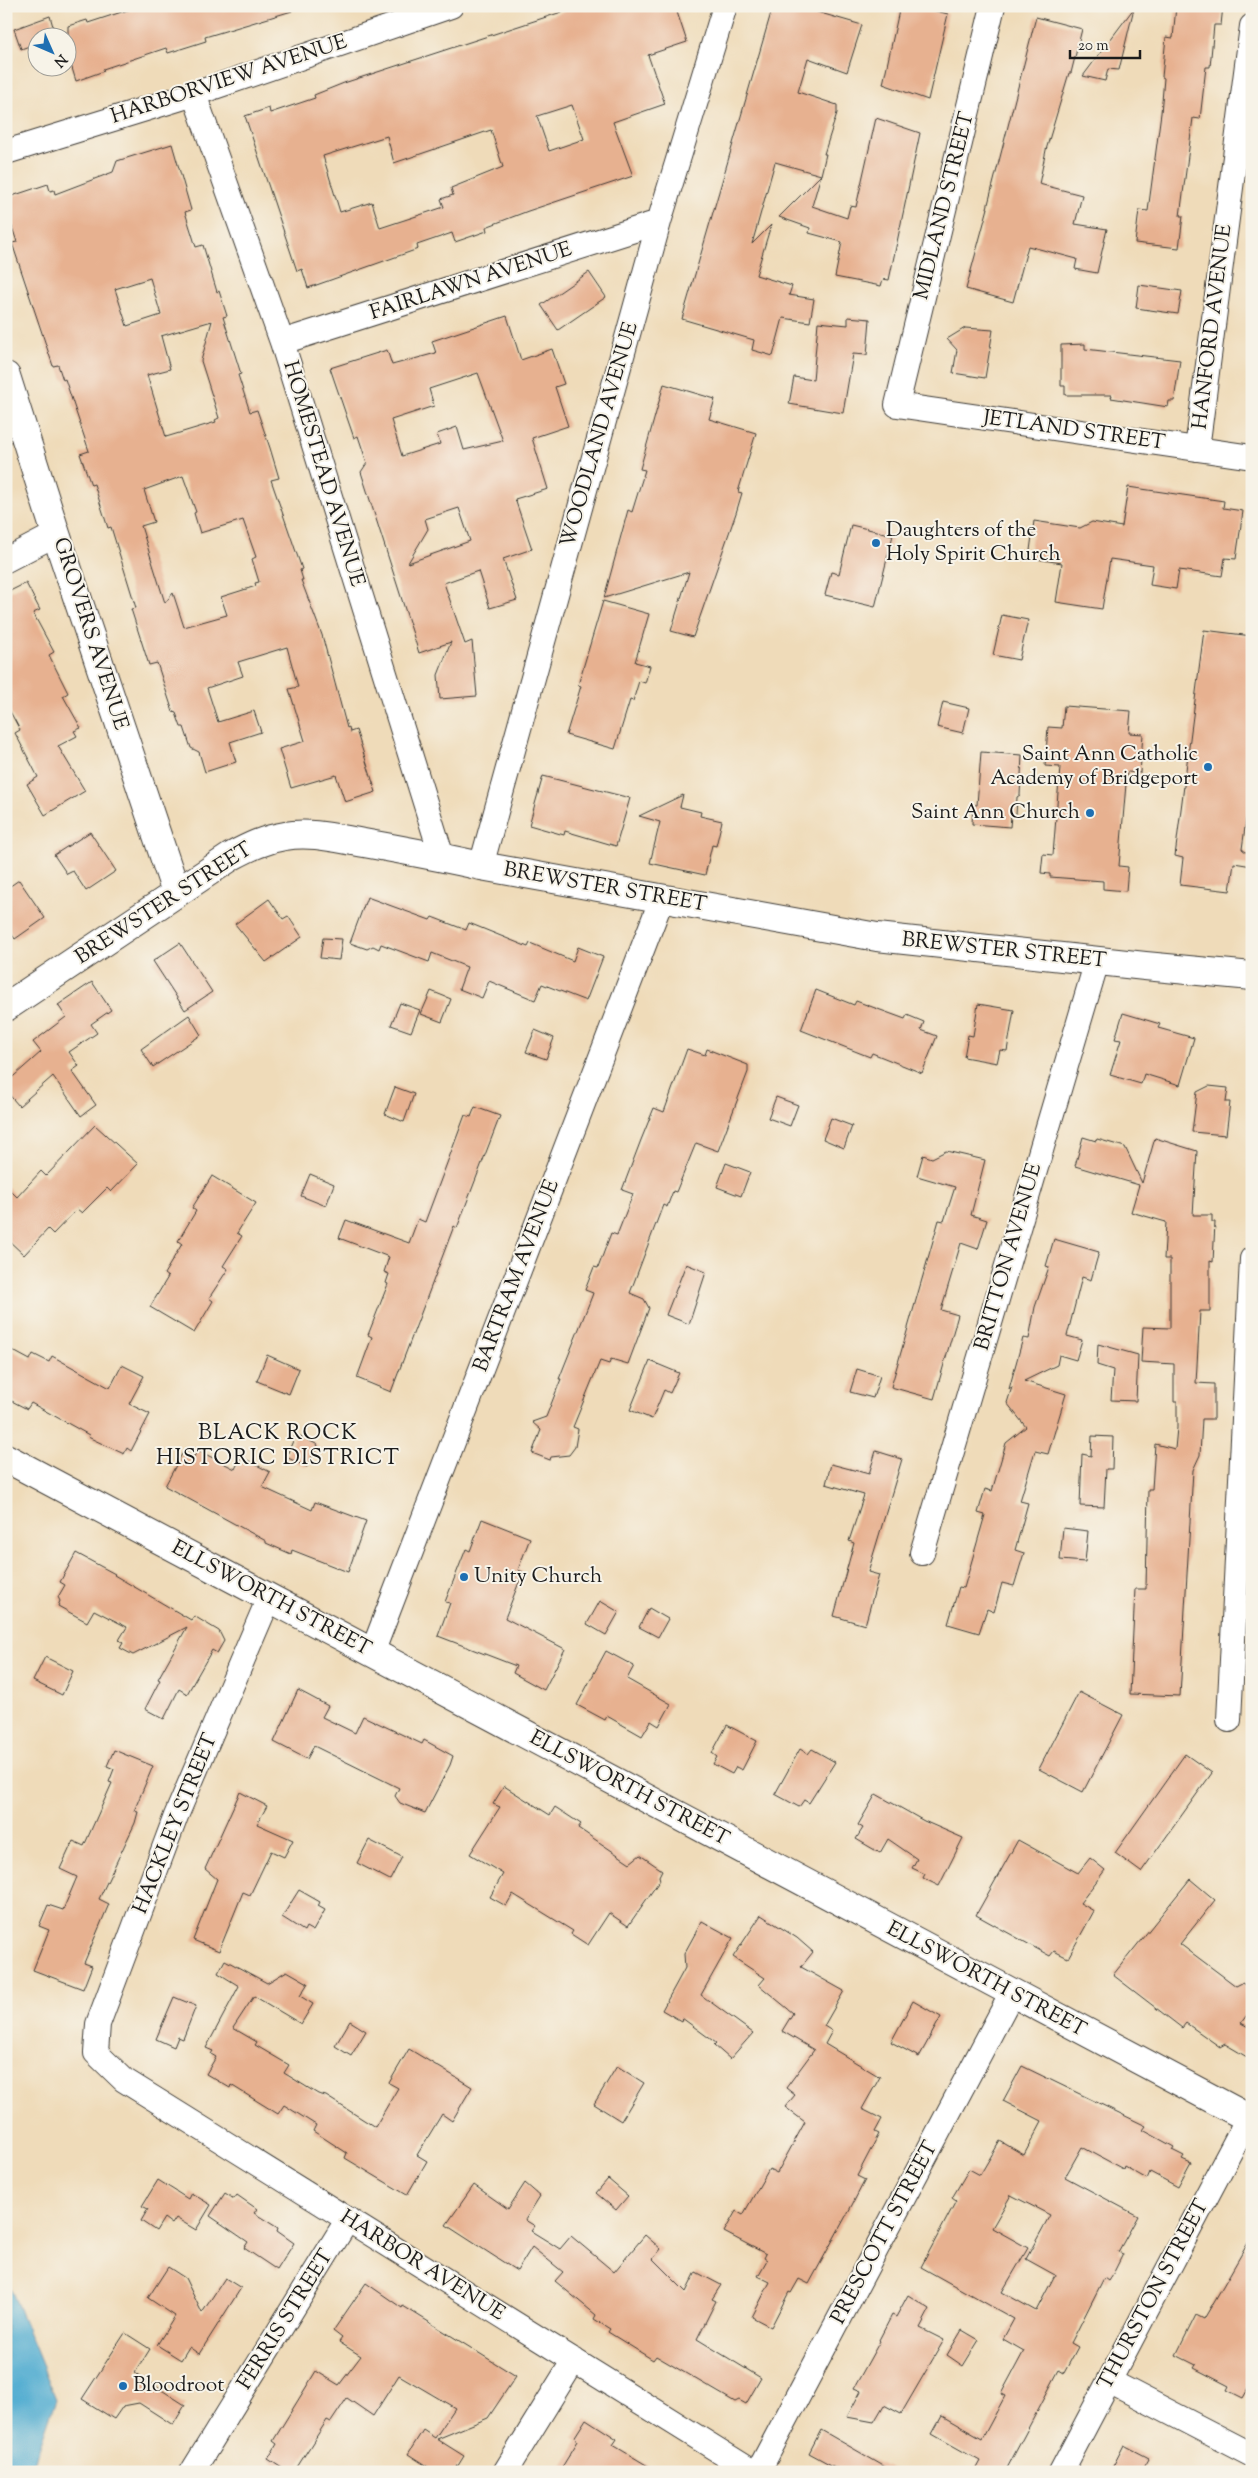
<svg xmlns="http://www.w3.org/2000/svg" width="1258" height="2478" font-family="'Sorts Mill Goudy',serif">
  <rect width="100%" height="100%" fill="#f7f3e8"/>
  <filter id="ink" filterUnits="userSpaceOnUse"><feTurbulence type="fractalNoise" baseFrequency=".02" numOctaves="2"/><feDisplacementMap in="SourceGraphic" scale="10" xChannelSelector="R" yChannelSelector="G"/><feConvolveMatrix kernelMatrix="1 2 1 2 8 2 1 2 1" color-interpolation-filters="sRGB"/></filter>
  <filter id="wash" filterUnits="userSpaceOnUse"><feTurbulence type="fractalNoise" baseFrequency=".0096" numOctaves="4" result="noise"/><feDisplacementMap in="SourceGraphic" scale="20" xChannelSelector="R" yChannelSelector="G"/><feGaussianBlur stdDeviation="1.12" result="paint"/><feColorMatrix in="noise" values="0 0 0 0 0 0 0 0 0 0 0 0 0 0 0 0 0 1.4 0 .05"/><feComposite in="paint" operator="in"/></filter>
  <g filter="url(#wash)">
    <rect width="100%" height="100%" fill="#efdbb9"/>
    <path fill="#53add1" stroke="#386476" d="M6,2277L56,2399L31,2472H6Z"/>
    <g id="blocks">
      <path fill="#e7b190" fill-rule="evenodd" d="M140,6H291L292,11L205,37L206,41L168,53L166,48L103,69L104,71L76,81L68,55V26L87,20L88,23Z
        M580,6H675L687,42L648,55L665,104L613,122L633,176L528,211L486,227L487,231L455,242L452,233L417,245L418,249L308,288L302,269L297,271L245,116L269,108L270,113L315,98L314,95L344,83ZM572,105L584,139L549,151L537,116ZM491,130L503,167L451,188L453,195L441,199L444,207L380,228L372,202L340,212L323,156L387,136L394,163Z
        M773,6H819L817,12L862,25L847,72L808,58L798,92L837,105V113L824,154H826L821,175L775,162L752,244L771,225L756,275L792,286L789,295L814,299L810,322L783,318L773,356L752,350L754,340L682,319Z
        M900,6H916L948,14L928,100L883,84Z
        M1176,6H1223L1221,25H1214L1210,67H1206L1200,119L1193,118L1180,216H1183L1179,248L1135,243L1139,210L1148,211L1161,113L1164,78L1162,77L1166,37L1173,38Z
        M1134,8L1119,70L1108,69L1105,81L1083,76Z
        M50,16L56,37L38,38V43L21,49L14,29Z
        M1036,17L1082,29L1071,73H1069L1046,150L1039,184L1082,195L1075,224L1107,229L1097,273L1075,269L1077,259L1028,246L1013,302L966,289L988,208H987Z
        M876,118L920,133L889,280L883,279L881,286L835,277L842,242L809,233L810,228L779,217L821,175L812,206L847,218L850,206L856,207Z
        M172,144L191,210L185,212L196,247L203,245L217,292L219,291L227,316L223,317L241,374L238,375L250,412L257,410L270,448L279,478L271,480L302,569L300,570L303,580H301L322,635L347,728L349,727L350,732L356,730L376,792L345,802L336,775L291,788L279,749L305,741L289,689L298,687L287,647L238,662L243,676L207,688L218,722L254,711L261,732L230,742L236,762L205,772L199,752L191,748L184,727H181L176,713L173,712L157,663L149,665L131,609L136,608L111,527L108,528L94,484L91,485L80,454L89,451L65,379L63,380L58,365L53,366L12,243L17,242L6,209V198L48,184L50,191L54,190L55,194L113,172L117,161ZM150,278L161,315L127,326L115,289ZM212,321L201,361L219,418L215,420L216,422L166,437L147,375L170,369L161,336ZM183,476L196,512L194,513L200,533L243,520L256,557L252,559L259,582L255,583L256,586L221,597L227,615L184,627L173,593L165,603L141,526L154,522L144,490Z
        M589,272L606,297L558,330L541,305Z
        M1139,285L1182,291L1178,314L1136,308Z
        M507,316L521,360L552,349L564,384L555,387L568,426L532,438L548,489L515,499L532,549L503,559L517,600L490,608L478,571L444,583L465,644L472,641L477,696L440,699L438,675L451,642L419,653L361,472L367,463L358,436L354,438L330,368L387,350L392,365L436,353L432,341ZM478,373L503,441L464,450L457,427L437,434L440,444L402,456L391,420L434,406L429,389ZM459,508L470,541L408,563L428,529L425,519Z
        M848,317L870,319L867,355L853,354L843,413L789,404L794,377L813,380L818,322L848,325Z
        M965,328L993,330L985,378L953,373L957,350L947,339Z
        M1085,344V349L1180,360L1174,401H1169L1168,407L1111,398L1112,395H1065V386H1061V345Z
        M664,384L715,399L709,419L756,433L738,492L742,493L736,513L693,637L671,631L689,572L604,598L628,510L632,512L645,470L640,469Z
        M1128,487L1224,501L1223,508L1243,511L1236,559L1225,558L1222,576L1179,570L1176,589L1150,585L1153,565L1110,559L1102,609L1056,602L1062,563L1029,558L1034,521L1080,528L1092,522L1122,527Z
        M851,525L893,535L875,607L825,595L831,572L839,574Z
        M26,583L40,610L33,613L54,652L49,655L68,693L63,696L81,728L74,731L77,736L58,746L85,791L45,815L27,784L38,777L15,733L20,730L6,704V593Z
        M603,601L649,614L635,662L650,666L645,683L639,681L633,701L630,700L615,749L566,735L581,686L578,685Z
        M1002,615L1028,620L1019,660L993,655Z
        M1204,630L1252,636V777L1242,849L1252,857V866L1234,863L1230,891L1180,885L1183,858L1175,856Z
        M943,702L969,708L963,733L937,727Z
        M1064,706L1131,711L1129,733L1143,734L1140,773L1127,772L1119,866L1128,867L1126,891L1103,889V881L1050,877V874L1041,873L1043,854L1053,855L1060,767L1045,766L1048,727L1062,728Z
        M981,752L1022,755L1020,795L1017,797L1016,815H1011L1010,827L972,824L973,805H977Z
        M543,776L630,798L616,846L565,831L564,835L529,825Z
        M683,795L680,807L701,812L700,816L722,821L716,846L712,845L705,875L650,863L660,822L639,816Z
        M90,832L116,871L86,891L73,871L67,874L54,855Z
        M19,880L45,918L15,939L6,926V889Z
        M367,897L430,920L432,917L466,930L469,923L528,947L530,943L573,961L578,947L603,957L586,1001L542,984L535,1000L489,981L482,998L459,989L467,967L432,953L429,962L381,944L379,949L373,946L367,949L350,943Z
        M269,899L283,919L288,916L302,937L266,962L235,924Z
        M323,938L342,939L339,960L320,958Z
        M180,943L212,992L185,1010L153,961Z
        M92,982L111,1010L91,1024L97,1033L69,1052L79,1066L72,1071L96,1105L81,1116L53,1076L19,1106L6,1091V1083L41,1052L33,1042L66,1017L58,1005Z
        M816,990L854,1005L856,1001L905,1019L907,1015L924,1022L921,1030L937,1036L922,1073L872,1053L870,1057L801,1030Z
        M431,991L451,999L442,1022L421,1014Z
        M400,1003L420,1010L411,1032L391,1025Z
        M978,1004L1014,1010L1007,1051L1000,1050L997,1063L964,1057L968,1035L973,1036Z
        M1123,1013L1160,1024L1158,1028L1194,1038L1180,1085L1144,1074L1141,1084L1110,1075L1121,1040L1115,1039Z
        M189,1015L201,1035L153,1067L141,1049Z
        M535,1030L554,1038L546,1059L526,1052Z
        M687,1049L705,1055L707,1049L748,1065V1072L718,1151L696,1143L676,1192L673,1191L667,1207L663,1205L630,1293L644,1299L649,1308L628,1364L611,1359L609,1364L600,1361L573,1427L578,1429L575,1447L569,1455L551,1457L550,1460L532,1453L541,1430L532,1422L546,1417L561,1379H559L592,1296L593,1293L585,1290L594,1267L598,1268L611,1233L617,1235L633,1194L622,1190L641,1140L654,1108L664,1112Z
        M1209,1086L1228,1088L1226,1102H1230L1226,1135L1192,1132L1197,1092Z
        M395,1087L414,1094L404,1122L385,1114Z
        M776,1097L798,1105L790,1126L768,1118Z
        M475,1107L500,1116L457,1228L454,1226L391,1392L357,1378L372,1337L368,1335L388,1284L386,1283L389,1274L384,1272L389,1257L339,1238L346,1220L409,1243L418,1219L425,1222L465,1115L471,1117Z
        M831,1118L852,1126L844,1148L823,1139Z
        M95,1125L138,1164L111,1192L107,1188L82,1213L77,1209L53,1234L48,1229L24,1255L6,1238V1186L17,1197L41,1171L46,1176Z
        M1083,1137L1096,1141L1097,1139L1125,1147L1142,1183L1155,1138L1197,1151L1193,1215H1212V1222H1215L1213,1262L1210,1261V1311H1200L1196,1383L1214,1384V1419H1202L1200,1455L1193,1470L1180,1696L1130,1694L1135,1589H1146L1148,1489H1152L1155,1444L1175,1449L1177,1428V1402H1174V1364L1141,1362L1143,1327L1170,1328V1259H1164L1166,1222L1131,1212L1139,1185L1075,1166Z
        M946,1151L985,1160L971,1215L987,1220L978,1249L961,1243L941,1310L958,1315L934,1399L891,1387L939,1220L944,1221L955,1187L917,1176L923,1155L932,1158Z
        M726,1163L750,1172L741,1196L717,1187Z
        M310,1174L334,1184L326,1206L301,1196Z
        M212,1176L256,1203L237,1233L242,1236L223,1266L228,1269L209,1298L213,1301L194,1333L150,1307L168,1277L164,1274L182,1244L178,1241L196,1211L192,1208Z
        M1054,1239L1099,1252L1091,1280L1082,1277L1067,1336L1082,1340L1076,1360L1059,1355L1057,1365L1024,1381L1066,1394L1048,1454L1035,1451L1020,1501L1028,1503L1015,1550L1024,1553L1014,1586L1002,1583L994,1612L987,1609L979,1633L948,1624L959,1587L964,1588L985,1515L978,1513L985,1489L992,1491L1006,1443L1026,1427L1007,1403L1012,1387L1009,1389L1023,1338L1029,1339L1035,1307L1049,1267L1046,1266Z
        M686,1264L706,1272L689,1324L666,1315Z
        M1098,1344L1138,1355L1136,1401L1111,1400L1113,1370L1097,1365Z
        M6,1347L30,1360L33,1354L49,1362L52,1356L110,1388L122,1365L144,1376L129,1404L150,1414L131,1451L127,1448L124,1454L88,1437L89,1435L31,1403L27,1409L6,1398Z
        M267,1355L299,1369L289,1394L257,1381Z
        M650,1361L679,1373L670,1393L664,1390L652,1419L630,1410Z
        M857,1369L880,1376L873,1398L850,1392Z
        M296,1434L318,1445L307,1467L286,1457Z
        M1092,1436L1113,1437L1112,1469H1106L1104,1507L1080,1506L1082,1454L1091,1456Z
        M197,1450L235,1469L241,1457L270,1472L262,1487L312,1510L315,1502L366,1521L348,1572L292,1550L291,1554L266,1543V1541L165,1486L183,1452L194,1457Z
        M876,1451L902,1459L868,1572L879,1575L865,1625L834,1616L854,1543L849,1541L864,1495L826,1484L831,1464L869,1474Z
        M482,1519L530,1538L518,1570L523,1572L505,1618L565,1649L544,1690L513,1673L516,1666L438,1636L450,1603L445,1602L466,1549L470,1551Z
        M1063,1528L1088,1531L1085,1562L1060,1560Z
        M76,1553L115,1574L114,1575L191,1620L194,1616L219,1631L224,1641L217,1653L212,1650L187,1694L179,1689L164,1719L145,1709L160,1680L158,1679L187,1627L133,1655L120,1648L123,1643L119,1640L127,1627L94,1610L87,1622L58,1606L60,1601L58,1597L65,1585L60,1582Z
        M600,1601L619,1612L606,1635L587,1624Z
        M649,1608L668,1619L658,1637L639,1627Z
        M606,1651L634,1666L627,1679L671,1704L659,1726L651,1721L642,1736L607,1716L605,1720L577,1705Z
        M45,1657L73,1671L62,1695L33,1681Z
        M298,1690L328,1706L322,1717L355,1733L363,1716L422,1744L424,1740L453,1756L450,1765L425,1813L400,1803L395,1796L399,1788L314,1746L307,1759L274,1742Z
        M1079,1692L1123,1715L1083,1792L1039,1769Z
        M727,1725L757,1741L742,1770L736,1767L732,1774L713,1764L717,1757L712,1753Z
        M800,1749L808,1754L812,1749L835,1762L809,1803L804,1800L799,1807L775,1794Z
        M114,1750L153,1766L134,1811L138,1812L135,1823L99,1899L109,1904L84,1963L92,1966L83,1989L33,1970L49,1930L39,1926L48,1905L63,1910L77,1877L60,1869L73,1841L84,1846L112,1783L109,1782L114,1769L107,1766Z
        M1185,1754L1212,1773L1141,1872L1115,1853Z
        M504,1786L550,1815L555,1807L581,1824L578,1828L630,1863L640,1855L662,1870L659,1876L660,1880L628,1926L609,1913L588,1945L571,1934L573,1931L513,1894L506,1906L490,1897L503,1874L470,1854L500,1807L493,1804Z
        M240,1792L267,1806L257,1824L293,1840L284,1857L271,1851L250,1895L243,1892L219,1951L193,1940L217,1879L205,1869Z
        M876,1794L924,1821L963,1838L939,1886L923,1878L925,1874L912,1868L917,1859L888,1839L880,1853L856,1839L863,1828L858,1825Z
        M369,1840L402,1857L390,1880L357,1863Z
        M1018,1840L1078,1873L1090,1858L1105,1870L1080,1903L1094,1911L1068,1958L1054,1951L1050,1956L976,1915Z
        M1190,1879L1215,1900L1180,1944L1236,1986L1242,1983L1252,1989V2008L1241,2023L1252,2029V2060L1225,2044L1220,2047L1186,2023L1182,2028L1113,1975Z
        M299,1890L320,1902L318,1906L325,1910L313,1931L306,1927L304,1931L282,1917Z
        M761,1915L797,1938L813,1952L801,1967L844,1991L824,2026L832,2031L825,2044L880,2077L862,2109L882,2119L875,2132L879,2134L857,2176L865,2180L852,2205L809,2284L799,2279L791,2293L789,2292L771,2327L752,2317L770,2282L758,2276L767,2260L764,2258L766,2254L724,2232L736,2211L743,2215L769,2169L777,2173L805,2122L785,2107L795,2095L786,2088L814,2050L782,2031L793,2013L759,1985L765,1978L733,1957Z
        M702,1921L733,1938L701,1995L753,2033L730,2059L714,2045L716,2043L682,2018L681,2021L662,2010L685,1968L684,1954Z
        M225,1960L267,1983L287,1971L308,1983L300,1996L313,2004L301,2024L254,1996L233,2028L257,2042L255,2045L289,2065L284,2073L318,2094L326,2096L375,2127L398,2088L389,2083L409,2049L472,2087L452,2121L442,2114L417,2155L427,2161L407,2195L345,2158L347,2153L313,2131L316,2125L284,2105L278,2114L231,2085L230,2088L206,2074L216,2057L211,2054L213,2051L206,2048L239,1986L218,1973Z
        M174,1997L196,2006L183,2039L178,2037L174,2047L156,2039Z
        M913,2001L941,2017L919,2057L891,2042Z
        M350,2021L366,2031L351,2056L335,2046Z
        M617,2066L644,2083L621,2121L594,2104Z
        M1022,2066L1146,2126L1143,2130L1174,2147L1172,2150L1184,2156L1182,2159L1191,2163L1178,2187L1150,2172L1147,2179L1124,2166L1123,2169L1082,2147L1065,2177L1138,2216L1118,2252L1123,2254L1114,2272L1108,2281L1104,2278L1071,2343L1078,2347L1064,2373L1059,2370L1005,2472H974L980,2461L932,2434L942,2416L982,2439L1005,2396L1001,2394L1024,2351L1003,2339L1014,2319L921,2267L956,2201L952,2198L969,2169L980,2175L1000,2141L1024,2155L1042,2121L1003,2101ZM1011,2195L1050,2215L1026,2259L1055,2275L1036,2311L1002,2292L1028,2248L992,2228Z
        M608,2179L628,2196L616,2210L596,2193Z
        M158,2180L188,2199L191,2193L211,2205L196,2230L176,2218L172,2224L164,2218L156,2231L141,2221L148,2209L142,2206Z
        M525,2183L540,2196L525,2220L535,2226L531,2231L560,2249L571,2236L614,2272L645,2235L661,2249L653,2259L686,2292L696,2272L721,2285L712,2299L716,2301L697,2339L761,2378L746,2404L739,2400L735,2402L656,2356L653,2360L608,2332L610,2329L594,2319L596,2315L555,2281L563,2272L532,2247L517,2271L446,2225L474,2185L508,2209Z
        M225,2193L234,2199L237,2195L257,2209L254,2213L278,2228L277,2231L294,2243L277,2270L244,2248L248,2242L210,2216Z
        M1252,2236V2382L1243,2398L1227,2390L1229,2386L1194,2368L1196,2365L1176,2355L1196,2315L1204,2319Z
        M168,2267L185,2278L202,2313L225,2278L241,2288L199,2354L189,2347L181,2360L157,2345L175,2316L148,2298Z
        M366,2283L402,2308L403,2306L516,2376L488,2418L437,2439L464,2456L454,2472H436L408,2454L423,2430L435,2438L455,2408L399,2375L373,2416L347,2398L331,2422L327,2420L294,2472H288L268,2459L277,2444L273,2441L316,2371L339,2385L361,2356L339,2342L342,2338L333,2331Z
        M908,2295L930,2309L920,2328L944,2340L901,2414L884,2405L874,2422L847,2417L861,2391L854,2388L880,2341L879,2340L892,2315L896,2317Z
        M962,2330L979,2340L963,2366L947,2355Z
        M125,2333L150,2349L135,2373L185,2405L173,2425L139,2403L123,2406L114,2419L82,2399Z
        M586,2419L617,2439L613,2445L658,2472H559L578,2441L574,2438Z
        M821,2430L894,2472H844L809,2453Z
        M1124,2445L1149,2458L1141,2472H1110Z"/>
    </g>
  </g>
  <g filter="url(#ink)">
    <use href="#blocks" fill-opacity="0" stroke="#3c3934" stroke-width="1"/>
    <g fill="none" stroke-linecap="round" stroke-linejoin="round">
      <g stroke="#3c3934" stroke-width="26">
        <path id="street" d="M993,6L897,405L1252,457
          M194,94L282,342L442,857
          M6,152L194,94L451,6
          M282,342L659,222
          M1197,449L1252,26
          M6,560L56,534
          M481,866L659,222L725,6
          M922,1553L1097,961
          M269,1598L176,1816L98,2024L96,2053L124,2080L753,2472
          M372,1653L662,898
          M1229,1720L1252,1259
          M1109,2381L1252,2455
          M192,2472L348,2219
          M505,2472L574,2360
          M758,2472L1012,1993
          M1061,2472L1248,2118"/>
      </g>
      <g stroke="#3c3934" stroke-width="30">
        <path id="secondary" d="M6,376L56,534L176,892
          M6,1007L232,856C249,847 265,839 285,836C311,831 339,839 364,843C403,850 442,857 481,866L877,937L1145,966L1252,976
          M6,1458L1252,2120"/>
      </g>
      <use href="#street" stroke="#fff" stroke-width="24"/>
      <use href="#secondary" stroke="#fff" stroke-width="28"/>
    </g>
  </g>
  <g fill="#1f6fb2" stroke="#f7f3e8" stroke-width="2">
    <circle cx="876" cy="543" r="5"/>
    <circle cx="1208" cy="767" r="5"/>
    <circle cx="1090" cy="813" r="5"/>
    <circle cx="464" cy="1577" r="5"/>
    <circle cx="123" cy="2386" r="5"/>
  </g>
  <g text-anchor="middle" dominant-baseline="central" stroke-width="4" stroke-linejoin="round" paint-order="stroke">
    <g font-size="21" fill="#1c1c1c" stroke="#f7f3e8">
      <text transform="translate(229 80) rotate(-18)">HARBORVIEW AVENUE</text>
      <text transform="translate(945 206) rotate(-76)">MIDLAND STREET</text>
      <text transform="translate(471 282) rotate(-18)">FAIRLAWN AVENUE</text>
      <text transform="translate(1213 327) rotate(-83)">HANFORD AVENUE</text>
      <text transform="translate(1074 431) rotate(8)">JETLAND STREET</text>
      <text transform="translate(600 435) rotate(-74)">WOODLAND AVENUE</text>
      <text transform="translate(323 474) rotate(73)">HOMESTEAD AVENUE</text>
      <text transform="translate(90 634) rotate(72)">GROVERS AVENUE</text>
      <text transform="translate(605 888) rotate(10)">BREWSTER STREET</text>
      <text transform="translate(164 904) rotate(-33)">BREWSTER STREET</text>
      <text transform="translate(1004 951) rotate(6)">BREWSTER STREET</text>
      <text transform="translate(1009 1257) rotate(-74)">BRITTON AVENUE</text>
      <text transform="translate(517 1276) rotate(-69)">BARTRAM AVENUE</text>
      <text transform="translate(271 1599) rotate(28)">ELLSWORTH STREET</text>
      <text transform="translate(629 1789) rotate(28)">ELLSWORTH STREET</text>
      <text transform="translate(176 1824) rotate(-68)">HACKLEY STREET</text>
      <text transform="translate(986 1980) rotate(28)">ELLSWORTH STREET</text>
      <text transform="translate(885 2233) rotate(-62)">PRESCOTT STREET</text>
      <text transform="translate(422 2266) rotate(32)">HARBOR AVENUE</text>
      <text transform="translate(1154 2295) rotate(-62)">THURSTON STREET</text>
      <text transform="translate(286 2320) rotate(-58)">FERRIS STREET</text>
    </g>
    <g font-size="21" fill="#1c1c1c" stroke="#f7f3e8" text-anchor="start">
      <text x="886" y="531">Daughters of the<tspan x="886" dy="24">Holy Spirit Church</tspan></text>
      <text x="1198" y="755" text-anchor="end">Saint Ann Catholic<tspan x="1198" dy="24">Academy of Bridgeport</tspan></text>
      <text x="1080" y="813" text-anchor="end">Saint Ann Church</text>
      <text x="474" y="1577">Unity Church</text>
      <text x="133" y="2386">Bloodroot</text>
    </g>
    <g font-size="22" letter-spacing="1" fill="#1c1c1c" stroke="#f7f3e8">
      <text x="278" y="1434">BLACK ROCK<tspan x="278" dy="25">HISTORIC DISTRICT</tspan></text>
    </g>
  </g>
  <rect width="1258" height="2478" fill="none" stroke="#f7f3e8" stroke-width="25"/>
  <g transform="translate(52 52) rotate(135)"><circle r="24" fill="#f7f3e8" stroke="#9f9d96"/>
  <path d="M0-4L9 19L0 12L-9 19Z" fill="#1f6fb2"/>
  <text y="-8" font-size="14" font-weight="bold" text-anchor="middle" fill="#1c1c1c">N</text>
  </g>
  <path d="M1070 50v8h70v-8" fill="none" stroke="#1c1c1c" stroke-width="2.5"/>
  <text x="1078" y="50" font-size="15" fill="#1c1c1c" stroke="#f7f3e8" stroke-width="4" paint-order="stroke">20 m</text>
</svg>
